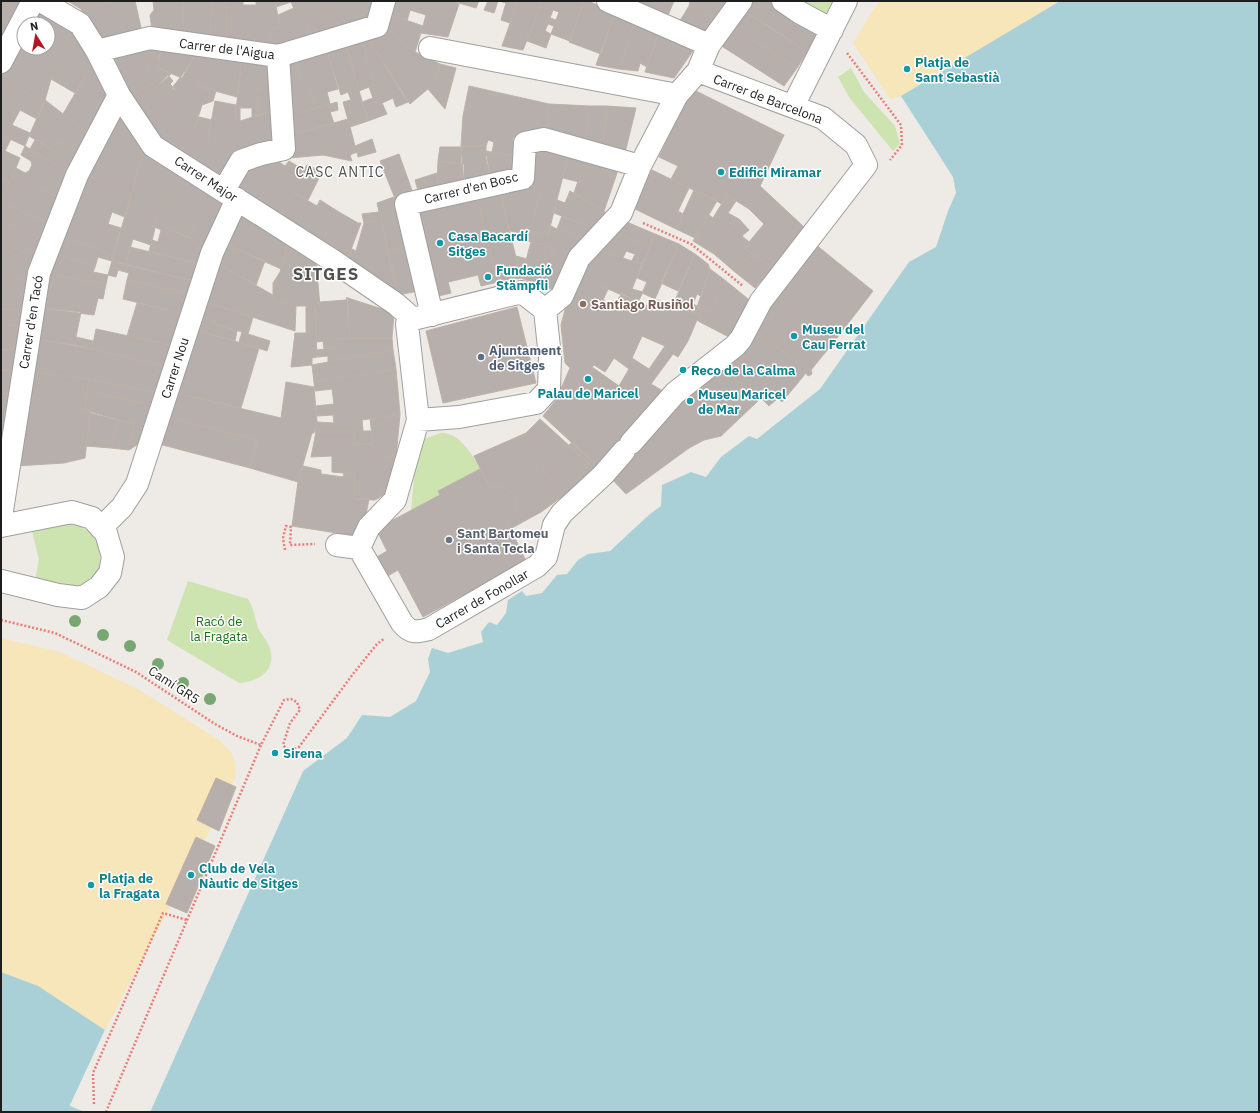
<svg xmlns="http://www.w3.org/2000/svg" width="1260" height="1113" font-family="'IBM Plex Sans',sans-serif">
  <rect width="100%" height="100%" fill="#eeeae5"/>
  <path fill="#cde3b0" d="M797,1H834L823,20Z
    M851,68L864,92L895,126L900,144L893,151L849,97L838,77Z
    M441,433C459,432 473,455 480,469L438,491L440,495L411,511L417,448L421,440Z
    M65,524C116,526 106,591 71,589C59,588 46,583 35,580L39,560L32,531Z
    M188,581L248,599C253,606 255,619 258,628C261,634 266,639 269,646C278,669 260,682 239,683L167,640Z"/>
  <path fill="#f7e6ba" d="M879,1H1060L901,96L890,99L853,43Z
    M1,638L60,652L138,689L219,740L231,752L235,763L236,775L227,798L105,1030L38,986L1,972Z"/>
  <path fill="#aad0d7" d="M1060,1H1259V1112H150L303,771L347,738L362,715L390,717L416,701L430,672L428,659L432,648L448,653L483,642L481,632L489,622L497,625L506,613L508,600L522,591L526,596L542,593L557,575L567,574L578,560L588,554L610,551L650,514L661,506L662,485L691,472L706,477L721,457L749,436L757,439L820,389L909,262L936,247L948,211L956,193L953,177L901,96Z
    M1,972L38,986L105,1030L70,1105L85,1112H1Z"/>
  <path fill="#eeeae5" d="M301,770L303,771L150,1112H148Z
    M106,1028L107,1031L73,1105L86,1110L87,1112H85L70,1106Z"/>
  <path fill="#b7afab" stroke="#beb1a9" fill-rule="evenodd" d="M1,1H24L1,47Z
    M68,1H114L81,9Z
    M114,1H135L142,32L100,45L81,9Z
    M153,1H184L183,36L152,31L150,15L154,10Z
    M184,1H212L210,41L183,36Z
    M212,1H225L227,7L226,43L210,41Z
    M225,1H243V5H256V1H275L280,27L269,29L273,49L226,43L227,7Z
    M275,1H322L342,28L313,36L296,7L294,9L291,2L276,7Z
    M322,1H380L376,17L342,28Z
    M392,1H452L459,4L448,37L421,33L426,15L410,10L407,21L388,14Z
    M452,1H479L476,8Z
    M488,1H498L494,13L484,10Z
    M499,1H518L510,23L501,20L506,3Z
    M518,1H542L523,50L502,46Z
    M542,1H563L559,12L553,10L550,18L556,20L554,26L548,24L545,31L551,34L546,48L527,41Z
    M563,1H584L570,41L551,34Z
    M584,1H588L615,13L601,54L569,42Z
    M624,1H674L666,20Z
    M690,1H709L722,7L714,18L689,6Z
    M709,1H727L722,7Z
    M751,1H769L780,8L767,25L743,10Z
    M689,6L714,18L703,35L678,24Z
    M296,7L313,36L273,49L269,29L280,27L278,15Z
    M780,8L795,17L782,35L767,25Z
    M743,10L807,52L797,68L732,27Z
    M38,11L76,35L51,79L44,104L1,78L24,31V48H48V24H28Z
    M615,13L634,22L619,69L596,65Z
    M388,14L423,26L415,52L385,28Z
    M795,17L818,31L807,52L782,35Z
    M634,22L659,32L647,67L640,63L638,71L619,69Z
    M732,27L797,68L784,86L720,45Z
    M385,28L415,52L440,64L435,83L410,104L370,41Z
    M659,32L695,48L674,78L645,72Z
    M76,35L93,63L75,93L51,79Z
    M370,41L402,93L408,102L396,107L393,98L380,104L365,58L367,57L362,42Z
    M362,42L367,57L365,58L380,104L382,103L387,114L368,121L362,102L373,98L369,87L359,91L346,47Z
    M161,47L196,53L182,78L158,68Z
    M161,47L159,56L147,63L149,68L121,82L107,56Z
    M346,47L368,121L350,127L343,102L351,100L348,92L341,95L327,51Z
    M327,51L338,89L327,92L330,104L316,108L306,82L302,83L296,59Z
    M196,53L242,58L237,97L197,86L202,77L185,71Z
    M159,56L158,68L171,74L156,88L153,82L129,98L121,82L149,68L147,63Z
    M242,58L273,62L275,91L257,89L258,115L252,117V108H240V121L235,119Z
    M296,59L302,83L306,82L316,108L286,117L281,62Z
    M93,63L111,95L89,134L63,114Z
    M440,64L456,68L445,109L428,89L435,83Z
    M185,71L202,77L197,86L216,91L213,101L202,105L194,130L178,154L146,125L177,91L172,88Z
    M168,75L173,81L170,84L177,91L146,125L129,98L153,82L156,88Z
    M1,78L44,104L37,119L20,110L12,125L30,133L25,146L1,135Z
    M469,86L549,104L545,134L513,138V156L492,152L494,142L488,140L486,146H461L463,116Z
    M257,89L275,91L276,110L258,115Z
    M692,89L784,135L760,186L804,227L773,267L744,248L764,224L749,209L727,195L722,204L671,179L678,166L659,157Z
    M45,100L89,134L80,152L60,141L55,151L29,136Z
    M215,101L236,105L235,119L240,121L276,110L277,144L219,184L190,164L208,139Z
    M337,102L338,110L330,112L334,123L287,136L286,117Z
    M549,104L590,106L585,144L545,134Z
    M590,106H607L603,150L585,144Z
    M607,106L636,108L624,157L603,150Z
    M122,111L143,153L131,196L85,173Z
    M199,117L212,120L208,139L190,164L178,154L194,130Z
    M348,119L355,146L372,139L376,152L358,157L357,152L350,155L352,161L323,155L289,158L287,136Z
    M1,135L11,139L5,151L20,158L10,182L1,179Z
    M35,140L55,151L60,141L80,152L69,173L30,149Z
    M537,144L570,149L548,235L530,230L542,188L531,185Z
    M25,146L69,173L60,198L12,177L16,168L25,173L29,171L32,165L31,161L21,155Z
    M461,146H486V159L491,180L464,186Z
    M440,147H461V164L438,161Z
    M570,149L591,155L583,183L563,178Z
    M486,151L513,156L512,176L491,180Z
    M143,153L181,176L152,226L155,228L151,245L133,239L125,265L112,261Z
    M399,154L414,196L396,201L380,161Z
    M591,155L620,163L616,176L587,169Z
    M275,159L285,166L289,161L304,170L307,165L322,172L308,200L293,192L278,220L229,191L244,169Z
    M438,161L464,164V186L437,189Z
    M587,169L616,176L604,211L574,193L578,181L583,183Z
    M652,170L689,188L678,211L683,214L676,229L633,208Z
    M85,173L131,196L125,217L112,212L108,224L121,228L118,238L66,221Z
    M437,173V189L419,194L415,180Z
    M181,176L212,195L189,237L169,229V233L152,226Z
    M12,177L60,198L51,224L1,202Z
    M1,179L10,182L1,202Z
    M531,185L542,188L528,236L510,231L499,188Z
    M499,188L521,278L498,282L476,194Z
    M694,190L717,201L695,238L676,229Z
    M570,191L604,211L608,217L600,231L554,213L557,200L565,203Z
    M293,192L317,206L320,200L339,212L319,246L278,220Z
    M476,194L498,282L481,286L478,275L448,282L451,293L435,297L413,210Z
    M212,195L226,204L204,250L192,243V239L189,237Z
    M727,195L736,201L728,213L739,219L714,254L693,241L709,215L713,218Z
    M394,197L407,247L388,251L377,203Z
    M1,202L51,224L45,239L1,220Z
    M240,209L289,240L281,269L223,243Z
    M339,212L358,223H361L346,263L319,246Z
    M379,212L381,219L364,223L362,214Z
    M562,216L600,231L592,240L557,229Z
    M381,219L398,295L346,263L352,249L356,251L364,223Z
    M739,219L749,230L742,236L749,242L744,248L752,253L735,272L714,254Z
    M1,220L45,239L40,254L24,249L21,257L1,249Z
    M622,220L655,234L650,247L611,232Z
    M66,221L118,238L113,256L61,234Z
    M551,226L557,229L592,240L569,260L551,254L553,247L527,241L530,230L548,235Z
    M169,229L192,239V243L204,250L199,264L149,251L152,240L158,242L161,230L169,233Z
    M611,232L650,247L642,264L632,261L635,254L626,251L623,258L597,250Z
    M61,234L113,256L112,261L98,257L95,267L54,253Z
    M655,234L679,244L655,299L642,293L647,282L637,278Z
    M289,240L316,262L320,306L315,307L317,357L312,358V365L291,367L295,333H306V306H296L273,300V283L280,272Z
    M531,242L553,247L551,254L569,260L557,291L521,278Z
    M223,243L265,261L256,285L216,263Z
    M679,244L695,254L678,291L661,283Z
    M815,244L873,291L833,343L775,295Z
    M130,247L199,264L194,281L125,265Z
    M407,247L418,291L398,295L388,251Z
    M1,249L21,257L24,249L40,254L31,282L1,275Z
    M597,250L642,264L632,289L643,292L638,302L578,276Z
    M54,253L95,267L93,272L108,275L106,284L46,274Z
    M752,253L773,267L755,288L735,272Z
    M695,254L708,264L710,269L701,296L697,294L690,311L673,305Z
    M516,256L527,259L521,278Z
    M112,261L194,281L190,294L127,280L129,273L118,270L116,277L108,275Z
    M216,263L273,295V300L296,306L295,331L203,301Z
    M710,269L726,281L710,313L697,307Z
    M46,274L106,284L103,299L98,298L94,315L41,308Z
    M1,275L31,282L27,310L1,309Z
    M578,276L608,289L603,300L613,305L611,308L570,291Z
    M127,280L190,294L185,314L123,299Z
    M726,281L753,303L729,337L700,322L702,316L690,311L693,304L710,313Z
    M570,291L611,308L622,294L654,309L658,300L702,316L700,322L697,320L688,341L678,357L673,354L651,384L668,394L599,468L543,416L556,400L570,368L565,363L561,325ZM642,336L665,346L649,369L632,358ZM614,358L629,369L619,386L592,367L594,365L605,372Z
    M775,295L833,343L811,370H807L755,330Z
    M347,297L349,338L333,340L334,348L324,349L323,341L317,342L315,307L320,306V302L346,300Z
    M348,298L394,313L392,338H349Z
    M203,301L253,317L248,334L270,341L267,351L239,342L242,332L215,324V321L199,316Z
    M137,303L185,314L175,346L127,336Z
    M517,307L536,383L443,403L426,331Z
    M41,308L81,312L76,337L93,341L92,349L36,339Z
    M1,309L27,310L24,326L1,324Z
    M199,316L215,321V324L237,331L235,341L194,330Z
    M1,324L24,326L20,350H1Z
    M96,329L175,346L168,367L92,349Z
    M194,330L259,348L241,408L175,393Z
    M755,330L807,370H811L812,374L808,376L806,373L782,402L778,398L769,406L762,399L759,400L721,436L704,440L689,448L626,494L609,476L691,387Z
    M349,338H392L393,350L328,362V356L317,357V350L334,348L333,340Z
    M36,339L75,345L168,367L161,393L89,379L31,372Z
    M1,350H20L17,370H1Z
    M393,350L396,369L314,382L312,365Z
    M396,369L400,414L362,420L363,431H371L373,444H354V432H315L317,422L334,423L333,415L317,416L316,406L334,404L332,389L315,391L314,382Z
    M1,370H17L12,394H1Z
    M31,372L89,379L84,410L90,411L85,458L64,463L16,466Z
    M89,379L161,393L157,406L87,391Z
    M286,382L314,387L317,422L314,433H312L298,482L250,468L257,440L167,417L175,393L281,418Z
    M87,391L157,406L146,439L129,450L134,424L84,410Z
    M1,394H12L10,409L1,408Z
    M1,408L10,409L4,444L1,445Z
    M90,413L118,420L111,448L86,446Z
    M400,414L396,458L380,456L373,444L370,419Z
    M167,417L257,440L250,468L159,444Z
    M540,419L596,470L563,496L542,469L550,463L526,433Z
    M118,420L134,424L129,450L111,448Z
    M316,432H354V444H373L380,456L396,458L385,494L375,500L354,499L355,474L332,472V456L311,457Z
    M526,433L550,463L542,469L563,496L541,512L510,529L507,522L515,514L517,508L514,494L502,486L490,488L474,456Z
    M572,442L599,468L596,470L569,445Z
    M303,466L321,470V474L343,477L344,473L355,474L354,499H369L364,525L358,524L356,536L292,526L298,482Z
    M480,469L490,488L502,486L514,494L517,508L515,514L507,522L526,561L423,617L398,570L386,577L375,558L387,551L376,529L440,495L438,491Z
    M216,778L236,787L219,831L197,820Z
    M196,837L215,846L187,913L166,904Z"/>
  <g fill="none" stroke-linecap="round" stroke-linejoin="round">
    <g stroke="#9f9f9f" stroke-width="24">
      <path id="minor" d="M41,1L80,24L97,51L119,95L153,146L332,260L396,304L413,319
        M608,1L709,45
        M783,1L799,12L832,30
        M430,48L677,95
        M97,51L150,38L278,56L377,26L384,1
        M1,62L33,1
        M793,106L846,1
        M224,190L241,161L261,154L284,149L278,56
        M545,310L562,296L579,258L621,213L640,166L677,95L698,71L709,45L741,1
        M432,315L406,204L523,178L525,143L544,139L640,166
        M631,443L675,393L735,346L741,339L761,301L866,165L856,145L823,118L698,71
        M1,517L39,273L77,175L119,95
        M1,526L72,512L92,518L106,533L113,557L110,573L99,587L82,598L58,595L1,581
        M101,528L122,507L137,484L212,253L237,199
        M337,545L359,548L402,623C411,634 417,632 429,629L537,566L546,557L554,525L562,513L603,475L624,451
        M359,548L369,527L395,500L418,420L407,324L413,319L522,292L545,310L550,357L549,389L536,403L459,417L418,420"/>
    </g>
    <path stroke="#eb7c79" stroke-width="2.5" stroke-dasharray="2 2" stroke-linecap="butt" d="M847,53L901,125L902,145L890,160
      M643,223L691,244L743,286
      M285,550L283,538L286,526L291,527L290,545L315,544
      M1,620L55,633L136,672L215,724L237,736L261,745L284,700L291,699L297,702L300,710L290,723L283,745C288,751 292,750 299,747L353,674L377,644L385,638
      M94,1104L93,1073L163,913L187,920
      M106,1112L261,745"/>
    <use href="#minor" stroke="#fff" stroke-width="22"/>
  </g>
  <g fill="#78a774">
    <circle cx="75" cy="621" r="6"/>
    <circle cx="103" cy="635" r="6"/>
    <circle cx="130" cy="646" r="6"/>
    <circle cx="158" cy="664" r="6"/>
    <circle cx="183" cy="683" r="6"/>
    <circle cx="210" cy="699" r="6"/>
  </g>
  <g fill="#0f9aa8" stroke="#fff" stroke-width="1.5">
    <circle cx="907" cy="69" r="4"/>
    <circle cx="721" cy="172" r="4"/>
    <circle cx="440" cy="243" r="4"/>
    <circle cx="488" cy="277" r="4"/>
    <circle cx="794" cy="336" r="4"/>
    <circle cx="683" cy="370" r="4"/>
    <circle cx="588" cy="379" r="4"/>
    <circle cx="690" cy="401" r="4"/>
    <circle cx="275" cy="753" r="4"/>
    <circle cx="191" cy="875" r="4"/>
    <circle cx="91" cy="885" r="4"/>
  </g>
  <circle fill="#8d6e63" stroke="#fff" stroke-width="1.5" cx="583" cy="304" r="4"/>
  <circle fill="#5c6f8a" stroke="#fff" stroke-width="1.5" cx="481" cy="357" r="4"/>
  <circle fill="#6b7280" stroke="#fff" stroke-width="1.5" cx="449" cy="540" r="4"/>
  <g text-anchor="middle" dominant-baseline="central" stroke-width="3" stroke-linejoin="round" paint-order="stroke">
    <g font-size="13" fill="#1e1e1e" stroke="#fff">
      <text transform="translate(227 49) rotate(7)">Carrer de l'Aigua</text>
      <text transform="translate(768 99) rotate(21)">Carrer de Barcelona</text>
      <text transform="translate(206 179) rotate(33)">Carrer Major</text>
      <text transform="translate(471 188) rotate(-14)">Carrer d'en Bosc</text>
      <text transform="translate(31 322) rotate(-81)">Carrer d'en Tacó</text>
      <text transform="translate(175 368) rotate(-72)">Carrer Nou</text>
      <text transform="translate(482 599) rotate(-30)">Carrer de Fonollar</text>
      <text transform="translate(174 685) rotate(33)">Camí GR5</text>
    </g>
    <g font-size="13" font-weight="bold" fill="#0d838f" stroke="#fff" text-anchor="start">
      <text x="915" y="62">Platja de<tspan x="915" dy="15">Sant Sebastià</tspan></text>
      <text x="729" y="172">Edifici Miramar</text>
      <text x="448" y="236">Casa Bacardí<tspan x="448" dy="15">Sitges</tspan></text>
      <text x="496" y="270">Fundació<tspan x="496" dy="15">Stämpfli</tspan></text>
      <text x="802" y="329">Museu del<tspan x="802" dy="15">Cau Ferrat</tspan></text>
      <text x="691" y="370">Reco de la Calma</text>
      <text x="588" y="393" text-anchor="middle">Palau de Maricel</text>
      <text x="698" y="394">Museu Maricel<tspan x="698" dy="15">de Mar</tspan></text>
      <text x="283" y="753">Sirena</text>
      <text x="199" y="868">Club de Vela<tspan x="199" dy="15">Nàutic de Sitges</tspan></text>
      <text x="99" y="878">Platja de<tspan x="99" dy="15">la Fragata</tspan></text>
    </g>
    <g font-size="13" font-weight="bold" fill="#785e54" stroke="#fff" text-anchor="start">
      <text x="591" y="304">Santiago Rusiñol</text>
    </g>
    <g font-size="13" font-weight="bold" fill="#4e5e75" stroke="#fff" text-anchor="start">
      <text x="489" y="350">Ajuntament<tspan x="489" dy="15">de Sitges</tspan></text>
    </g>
    <g font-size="13" font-weight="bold" fill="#5b616d" stroke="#fff" text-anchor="start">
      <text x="457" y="533">Sant Bartomeu<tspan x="457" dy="15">i Santa Tecla</tspan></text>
    </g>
    <g font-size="13" fill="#177118" stroke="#fff">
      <text x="219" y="621">Racó de<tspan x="219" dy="15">la Fragata</tspan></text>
    </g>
    <g font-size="14" letter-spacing="1" fill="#515151" stroke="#fff">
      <text x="340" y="172">CASC ANTIC</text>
    </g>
    <g font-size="17" font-weight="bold" letter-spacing="1" fill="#515151" stroke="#fff">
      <text x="326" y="274">SITGES</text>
    </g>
  </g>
  <rect width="1260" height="1113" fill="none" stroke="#1e1e1e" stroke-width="4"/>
  <g transform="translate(36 36) rotate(349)"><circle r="19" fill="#ffffff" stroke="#a5a5a5"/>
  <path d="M0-3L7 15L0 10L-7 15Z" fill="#b71521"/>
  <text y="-6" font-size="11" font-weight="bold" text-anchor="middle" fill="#1e1e1e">N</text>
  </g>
</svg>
